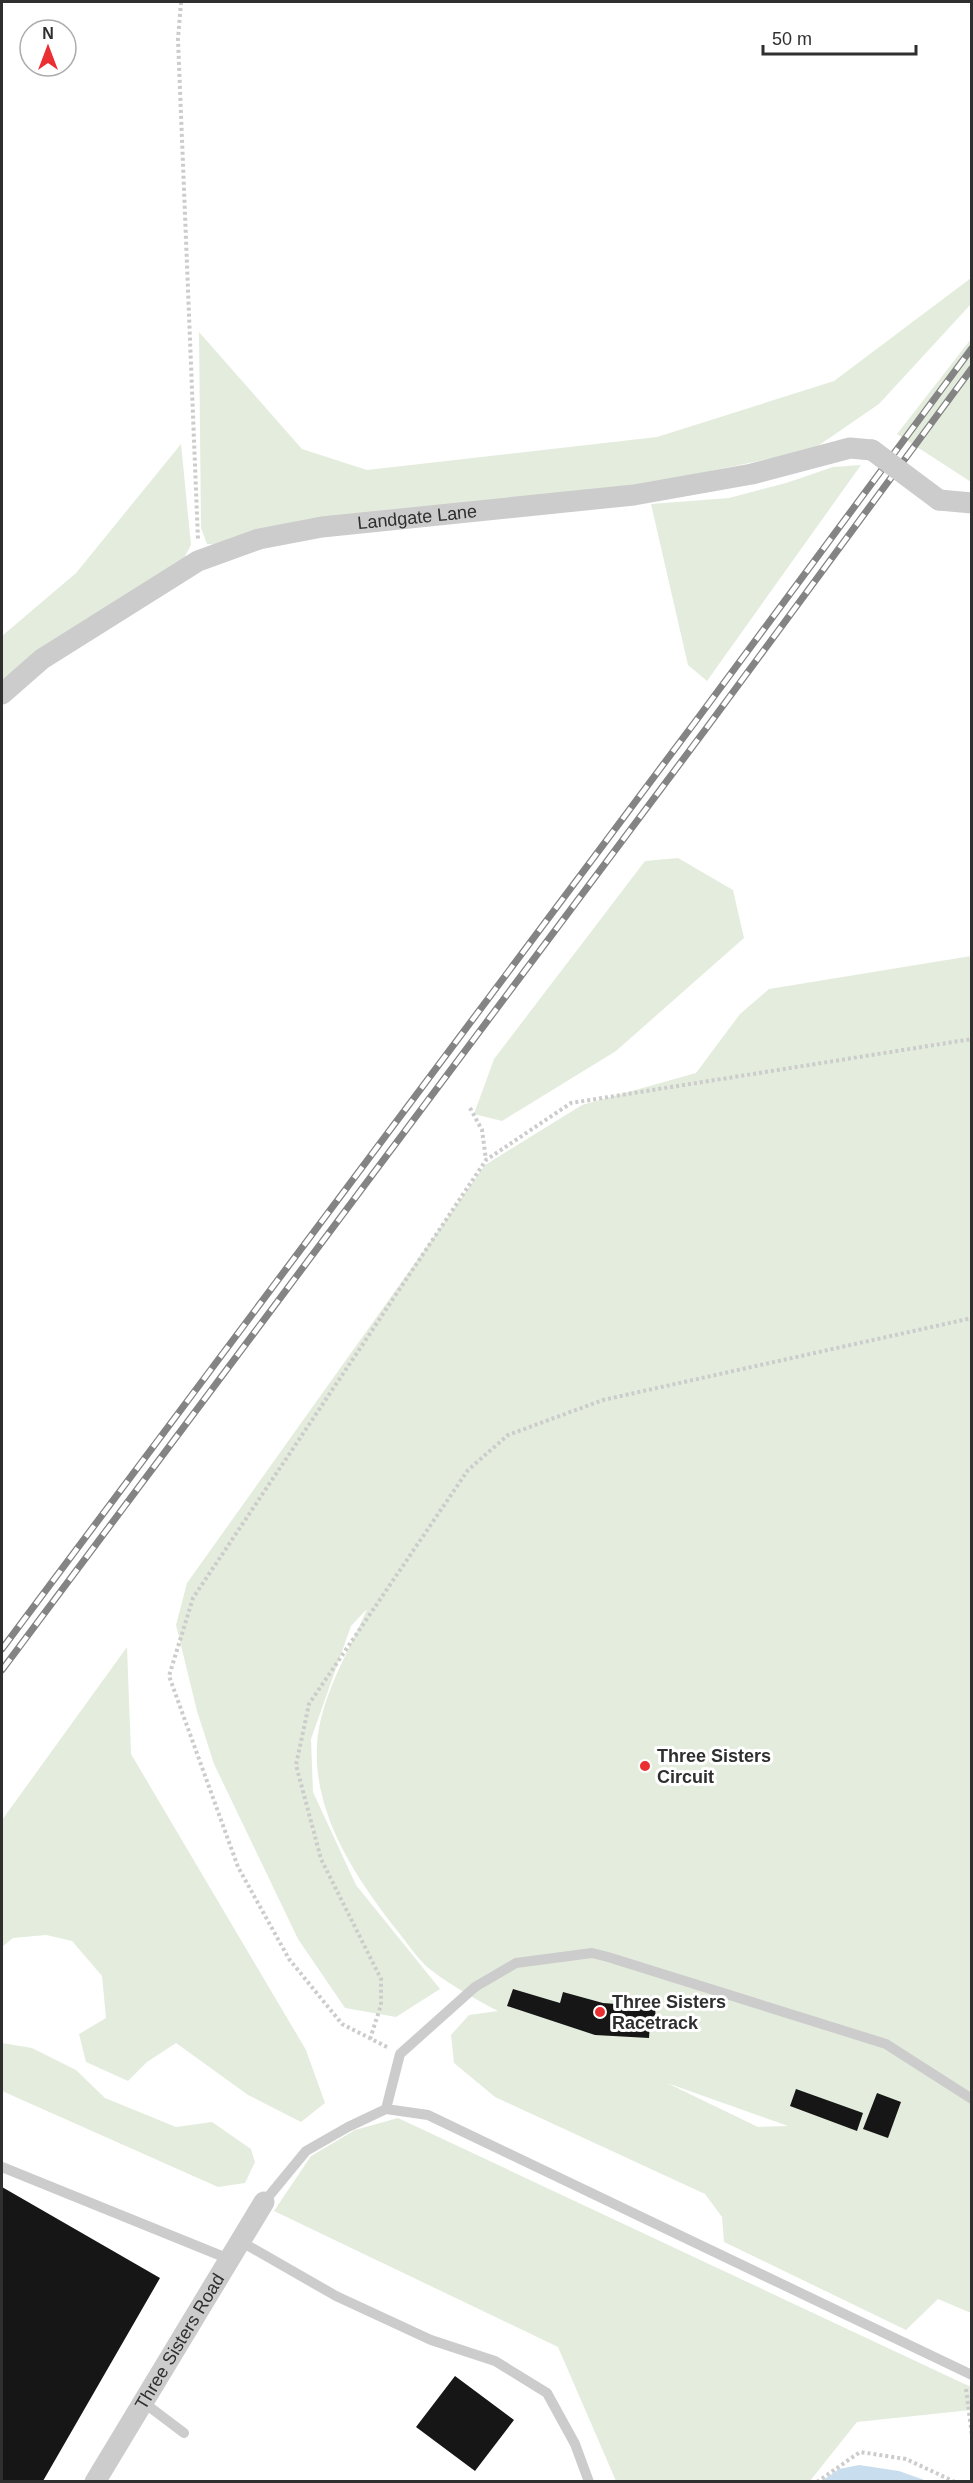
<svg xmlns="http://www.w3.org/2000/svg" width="973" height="2483" font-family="Arial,sans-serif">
  <rect width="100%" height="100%" fill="#fff"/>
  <path fill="#e4eddd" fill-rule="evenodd" d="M971,278V304L879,404L812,450L647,484L221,545L207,544L201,528L199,332L302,449L367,470L657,437L834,381Z
    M971,339V482L897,434Z
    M181,444L191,545L182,562L2,684V636L76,573Z
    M861,465L707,681L688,665L651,504L729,498L786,483L833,467Z
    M678,858L733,890L744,938L616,1051L502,1121L474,1114L494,1059L645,861Z
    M971,956V2313L938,2299L906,2330L724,2242L722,2217L705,2194L495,2097L454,2063L451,2035L469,2015L498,2011C478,2001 440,1979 425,1965C415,1955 407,1943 399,1933C357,1880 313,1815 317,1745C320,1697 349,1651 367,1609L351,1626L311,1739L313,1792L356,1885L440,1989L396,2017L345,2008L298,1939L214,1764L197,1711L176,1625L187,1583L485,1165L582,1105L696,1073L740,1014L769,989ZM667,2083L788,2126L758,2127Z
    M127,1647L131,1754L306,2050L325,2103L301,2122L248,2095L176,2043L147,2062L128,2081L86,2062L79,2034L106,2018L102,1976L72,1941L46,1935L13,1938L2,1947V1820Z
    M2,2043L32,2048L76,2070L105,2098L176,2127L212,2122L251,2149L255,2162L245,2183L218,2187L2,2091Z
    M398,2118L971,2387V2410L857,2422L810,2481H616L558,2347L274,2211L311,2156L355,2130Z"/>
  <path fill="#c8dded" d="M859,2465L899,2471L927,2481H822L839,2469Z"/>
  <path fill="#161616" d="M513,1989L560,2003L563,1992L603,2003L655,2007L656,2022H650L649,2038L595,2035L507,2006Z
    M796,2089L863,2113L857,2131L790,2106Z
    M877,2093L901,2102L888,2138L863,2129Z
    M2,2187L160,2278L43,2481H2Z
    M455,2376L514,2420L475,2471L416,2427Z"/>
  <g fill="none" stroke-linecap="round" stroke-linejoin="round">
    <path stroke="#ccc" stroke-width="4" stroke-dasharray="3 3" stroke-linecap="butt" d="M181,2L178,39L198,540
      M470,1108L482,1130L486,1160
      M370,2039L381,2005V1979L321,1859L296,1765L309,1704L468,1470L508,1435L603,1400L972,1318
      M387,2047L342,2024L289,1959L238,1867L169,1676L193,1598L486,1160L571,1103L972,1039
      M966,2389L972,2436
      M817,2482L860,2452L906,2459L955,2482"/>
    <path stroke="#ccc" stroke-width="10" d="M386,2109L400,2054L475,1987L516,1963L592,1953L608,1957L886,2044L972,2099
      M2,2167L229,2259
      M264,2202L306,2151L348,2127L386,2109L428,2115L972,2375
      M240,2241L336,2296L431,2340L495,2361L547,2393L575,2444L589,2482
      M143,2402L184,2433"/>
    <g stroke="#ccc" stroke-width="21">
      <path d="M939,500L972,503"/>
      <path id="s1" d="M2,694L42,659L198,561L259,539L322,527L634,495L752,474L850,448L872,450"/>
      <path id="s2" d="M95,2482L264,2202"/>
    </g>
    <g stroke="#848484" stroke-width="7">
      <path id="rail" d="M2,1649L698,718L972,348
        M2,1670L708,726L972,368"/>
    </g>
    <use href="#rail" stroke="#fff" stroke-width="4.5" stroke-dasharray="14" stroke-linecap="butt"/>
    <path stroke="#ccc" stroke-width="21" d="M872,450L939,500"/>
  </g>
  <g fill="#ea2e31" stroke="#fff" stroke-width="2">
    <circle cx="645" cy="1766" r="6"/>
    <circle cx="600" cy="2012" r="6"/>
  </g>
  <g text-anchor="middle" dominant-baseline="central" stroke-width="6" stroke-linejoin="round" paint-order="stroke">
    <g font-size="18" fill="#2f2f2f" stroke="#fff">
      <text stroke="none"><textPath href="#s1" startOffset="462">Landgate Lane</textPath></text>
      <text stroke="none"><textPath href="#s2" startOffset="164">Three Sisters Road</textPath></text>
    </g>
    <g font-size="18" font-weight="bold" fill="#2f2f2f" stroke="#fff" text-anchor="start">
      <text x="657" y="1756">Three Sisters<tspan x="657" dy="21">Circuit</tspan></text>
      <text x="612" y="2002">Three Sisters<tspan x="612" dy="21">Racetrack</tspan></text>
    </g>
  </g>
  <rect width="973" height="2483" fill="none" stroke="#2f2f2f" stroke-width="6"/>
  <g transform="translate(48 48)"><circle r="28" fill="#ffffff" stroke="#acacac" stroke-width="1.5"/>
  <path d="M0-4.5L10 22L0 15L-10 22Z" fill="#ea2e31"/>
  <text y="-9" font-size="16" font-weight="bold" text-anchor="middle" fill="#2f2f2f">N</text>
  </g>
  <path d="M763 45v9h153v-9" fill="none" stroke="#2f2f2f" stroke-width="3"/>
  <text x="772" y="45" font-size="18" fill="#2f2f2f" stroke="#ffffff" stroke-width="4.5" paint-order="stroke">50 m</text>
</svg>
